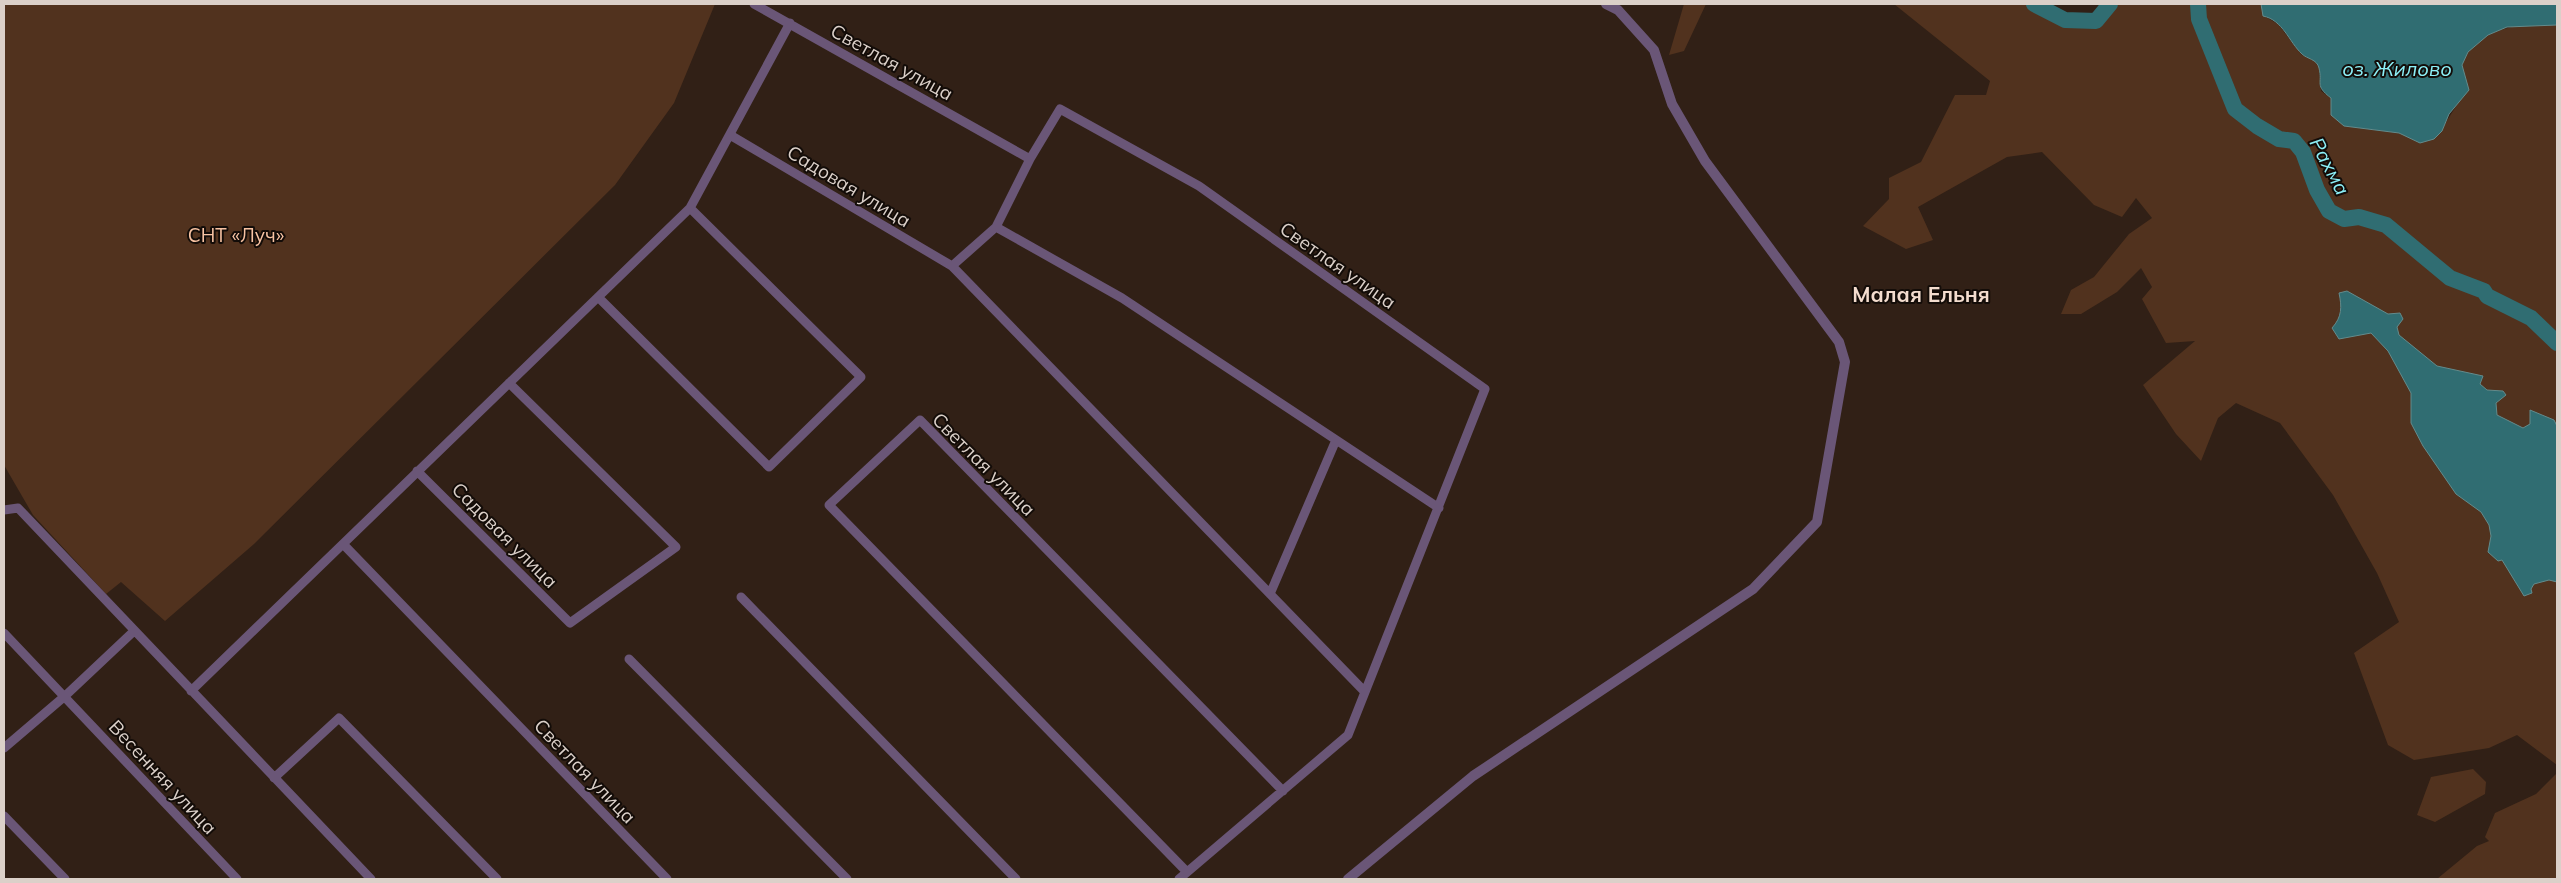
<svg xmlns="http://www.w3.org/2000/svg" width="2561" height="883" font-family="Mulish,sans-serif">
  <rect width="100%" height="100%" fill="#312016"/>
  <path fill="#51321e" d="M4,4H715L674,103L615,185L254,544L165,621L121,582L106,594L33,515L4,465Z
    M1684,4H1706L1684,51L1669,55Z
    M1894,4H2034L2065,20L2095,21L2110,4H2261L2264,16L2278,24L2302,55L2314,60L2319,67L2321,91L2331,98L2344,126L2399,133L2420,142L2442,131C2446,120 2452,114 2457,104C2462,93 2459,77 2462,66C2472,27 2525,22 2557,25V765L2517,735L2489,748L2414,760L2388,745L2354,653L2399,622L2377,573L2333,495L2280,423L2236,403L2218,418L2201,461L2176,434L2143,385L2195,341L2166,343L2142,299L2152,287L2141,268L2117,292L2081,314H2061L2071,290L2094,277L2129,234L2152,218L2136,198L2122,217L2094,205L2042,152L2007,157L1918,207L1933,240L1906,249L1863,226L1889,199V178L1921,162L1955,95H1986L1990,81Z
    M2473,769L2486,782L2485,794L2435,822L2417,815L2431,777Z
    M2557,773V879H2437L2477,846L2489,841L2485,837L2495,813L2536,794Z"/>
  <path fill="#306d72" stroke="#638b8c" d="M2261,4H2557V25L2507,27L2488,35L2468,52L2462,65L2469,90L2449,114L2442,131L2434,139L2420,143L2399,133L2344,126L2331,115V98C2314,85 2323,84 2319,68C2317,59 2307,59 2302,54C2289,42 2283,20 2263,16Z
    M2347,291L2388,314L2400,313L2403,319L2397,327L2399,335L2437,366L2483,376L2480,384L2487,390L2503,391L2506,395L2496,403L2497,415L2523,428L2530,424V410L2554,420L2557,426V582L2549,580L2534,584L2531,589L2532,593L2524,596L2502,560L2498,561L2488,552L2491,536L2489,525L2481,512L2456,494L2423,446L2411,423V393L2388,351L2371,333L2339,339L2332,328C2342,317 2342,307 2339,293Z"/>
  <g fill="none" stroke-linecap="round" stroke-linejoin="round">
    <path stroke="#306d72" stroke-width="16" d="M2034,4L2065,20L2096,21L2110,4
      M2198,4L2199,19L2235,109L2257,126L2279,139L2294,141L2303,152L2317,190L2329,211L2344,219L2359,217L2386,225L2450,278L2484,291L2487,296L2531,318L2557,343"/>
    <path stroke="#6a5677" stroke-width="9" d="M754,4L1030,159
      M730,135L952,266L1365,692
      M996,227L1122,298L1439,508
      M952,266L996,227L1030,159L1060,109L1199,186L1485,389L1348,735L1179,879
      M598,297L769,467L861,377L690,208
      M417,471L570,623L676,547L509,383
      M4,510L18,508L371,879
      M343,544L667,879
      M1270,594L1336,440
      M741,597L1016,879
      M4,633L237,879
      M629,659L847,879
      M191,691L690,208L790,23
      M4,748L65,696L134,631
      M274,778L339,718L497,879
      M4,816L65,879
      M1187,872L829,505L920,420L1283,791"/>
    <path stroke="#6a5677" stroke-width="10" d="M1348,879L1473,776L1753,589L1817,522L1845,362L1839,342L1705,161L1672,104L1654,50L1618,10L1606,4"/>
  </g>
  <g text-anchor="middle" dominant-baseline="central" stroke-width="4" stroke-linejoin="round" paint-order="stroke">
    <g font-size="19" fill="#dbd0c9" stroke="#130c08">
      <text transform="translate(892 62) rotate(29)">Светлая улица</text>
      <text transform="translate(849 186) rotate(31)">Садовая улица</text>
      <text transform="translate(1338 265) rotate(35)">Светлая улица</text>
      <text transform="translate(984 464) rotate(45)">Светлая улица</text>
      <text transform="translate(505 535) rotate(45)">Садовая улица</text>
      <text transform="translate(585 771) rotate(46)">Светлая улица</text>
      <text transform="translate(163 777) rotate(47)">Весенняя улица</text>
    </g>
    <g font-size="19" fill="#f8c3a3" stroke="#130c08">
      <text x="236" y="235">СНТ «Луч»</text>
    </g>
    <g font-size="20" font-style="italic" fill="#8df0f7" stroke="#130c08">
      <text x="2397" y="68">оз. Жилово</text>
      <text transform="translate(2330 166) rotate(62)">Рахма</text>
    </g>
    <g font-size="21" font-weight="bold" fill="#f3dcce" stroke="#130c08">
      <text x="1921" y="294">Малая Ельня</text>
    </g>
  </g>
  <rect width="2561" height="883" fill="none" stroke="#dbd0c9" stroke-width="10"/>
</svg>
